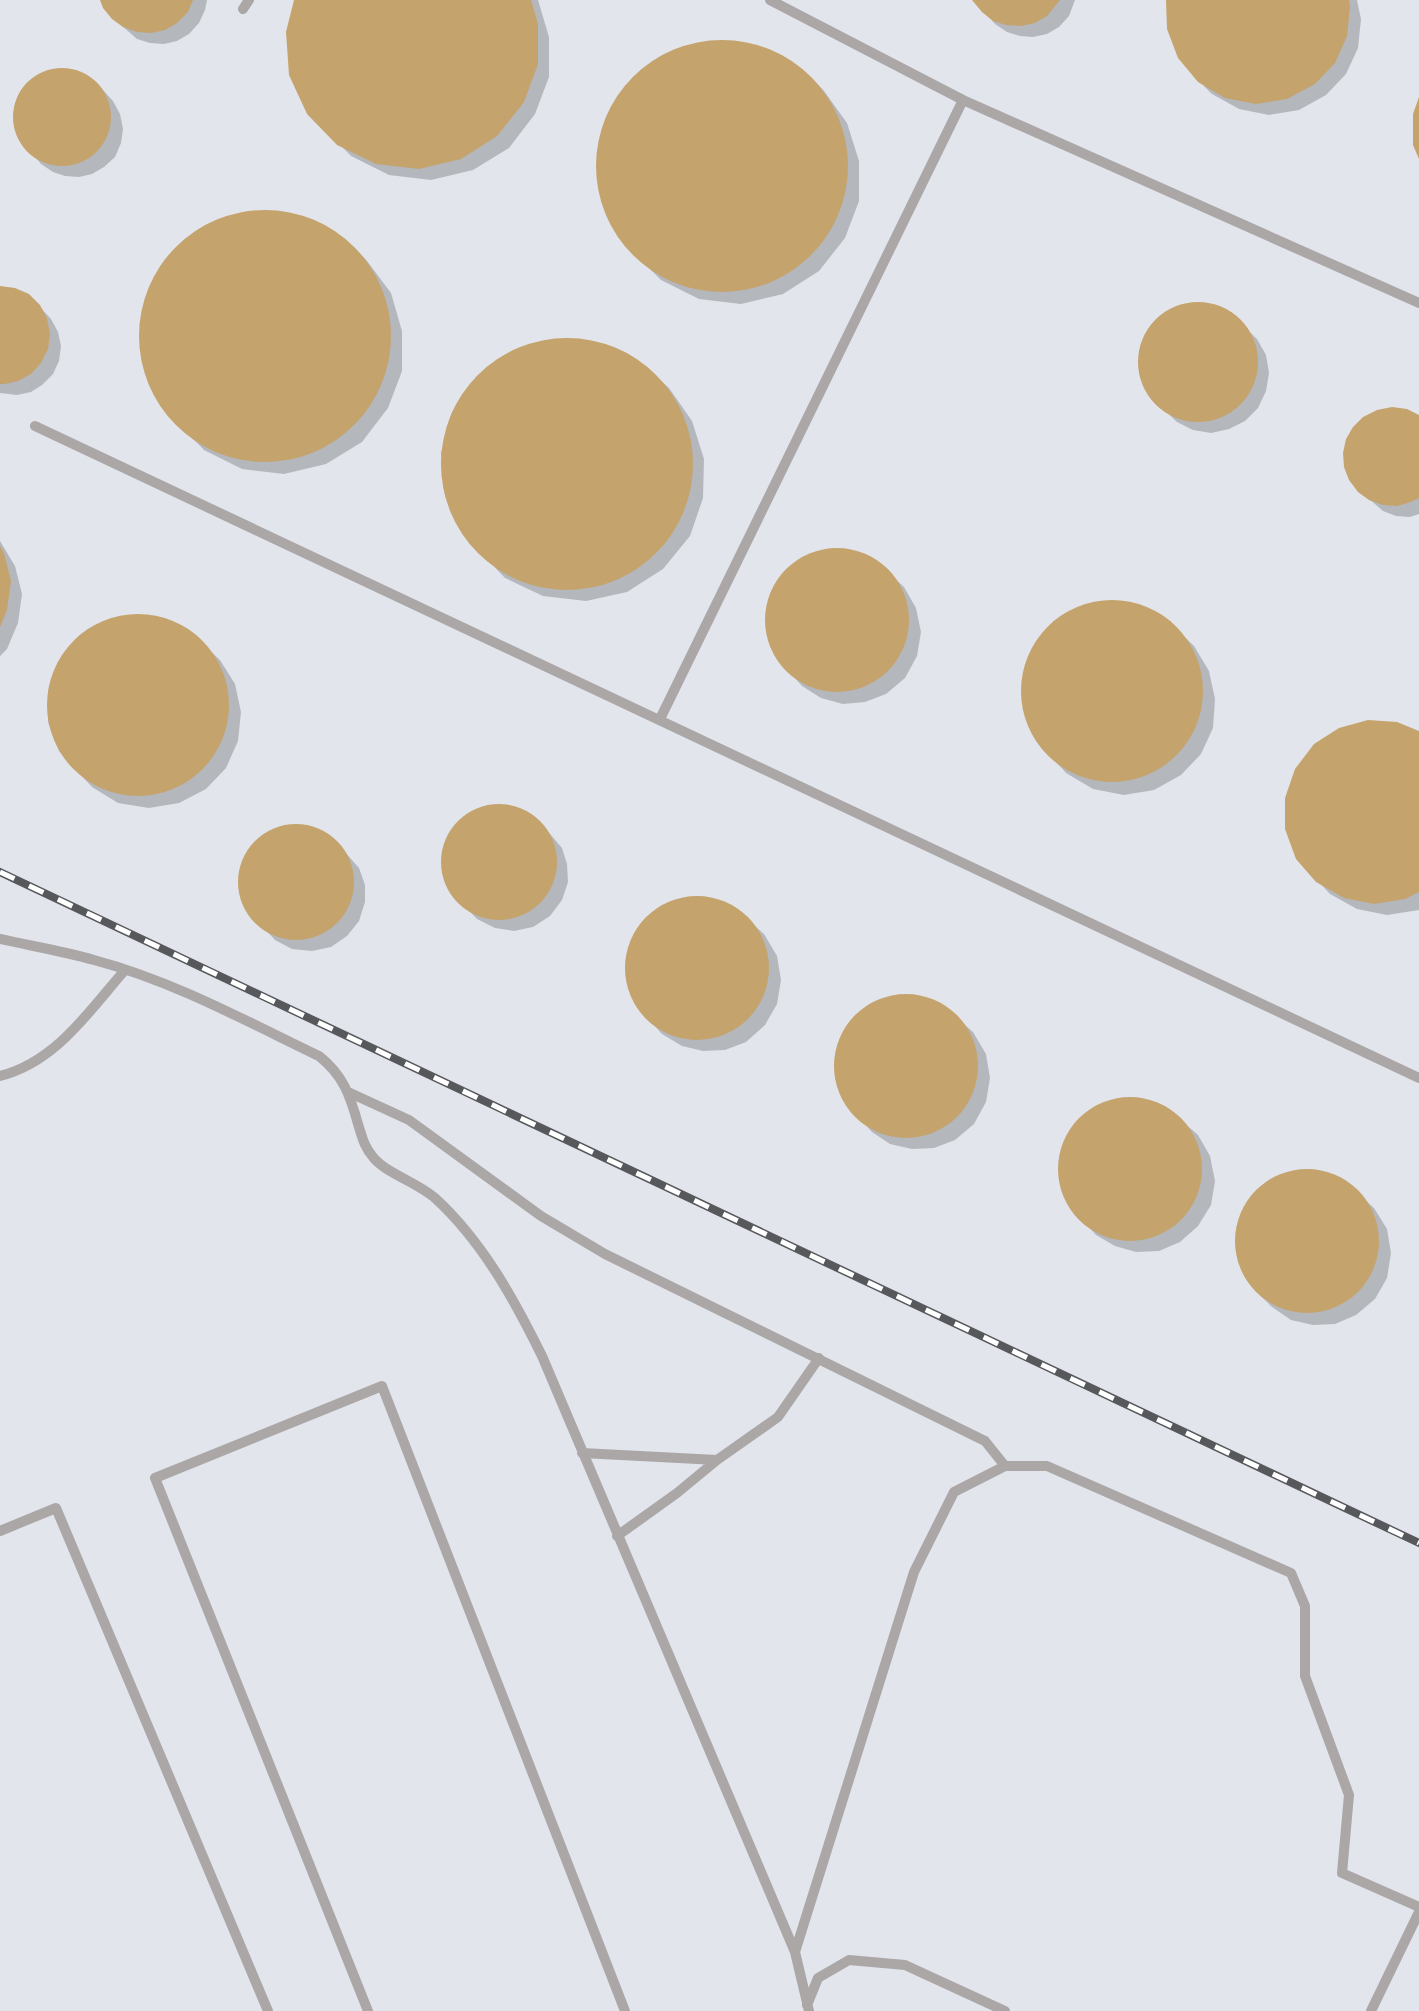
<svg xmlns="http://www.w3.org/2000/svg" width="1419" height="2011" font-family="'Roboto Condensed',sans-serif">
  <rect width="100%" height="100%" fill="#e2e5ec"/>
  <path fill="#0003" d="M102,0H207L205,10L199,23L189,34L177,41L164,44L150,43L137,39L113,18Z
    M296,0H538L549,37V77L535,114L509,148L473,170L431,180L389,175L351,156L309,113Z
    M975,0H1075L1069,16L1059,27L1047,34L1033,37L1020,36L1007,32L995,24Z
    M1168,0H1357L1361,19L1358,48L1346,74L1326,95L1299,110L1269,115L1239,109L1212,94L1199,81Z
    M742,42L779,55L812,78L824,91L847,123L859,161V201L845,238L819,271L783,294L741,304L699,299L661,280L618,237L601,198L597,156L608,115L632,80L664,56L702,43Z
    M62,69L76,72L90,78L101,88L113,101L120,114L123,129L121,143L115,157L104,167L92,174L79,177L65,176L53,172L41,164L21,140L16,127L15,114L17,100L24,89L34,79L47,72Z
    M245,213H285L323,225L355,248L367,261L391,293L402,331V371L388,408L362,442L326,464L284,474L242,469L204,450L162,407L144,368L140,326L151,285L175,250L207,226Z
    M0,287L39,306L51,319L58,332L61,346L59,361L53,374L42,385L31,392L17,395L0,393Z
    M1196,303L1215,306L1231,314L1257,339L1266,355L1269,373L1266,391L1258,408L1245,421L1229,429L1211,433L1193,430L1177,422L1151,397L1142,381L1139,363L1142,345L1149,329L1162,316L1178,307Z
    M546,340H586L624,352L656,376L669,388L692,421L704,459L703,498L690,536L663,569L627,592L586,601L543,596L505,578L463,534L445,496L441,453L452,412L476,377L508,353Z
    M1419,416V514L1410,517L1396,516L1383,511L1359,490Z
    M0,541L15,566L22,594L18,623L7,649L0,656Z
    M824,550H849L872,558L904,587L916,608L921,632L917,656L905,678L886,694L865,702L843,704L821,698L802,686L775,656L767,635L766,613L771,592L783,573L801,559Z
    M1104,602L1133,603L1160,614L1194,646L1209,671L1215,699L1213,728L1201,754L1181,775L1154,790L1124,795L1093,789L1066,773L1034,737L1023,709V678L1032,649L1051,625L1076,609Z
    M129,615L158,617L185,628L220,660L235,684L241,712L238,741L226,768L206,789L179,803L149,808L118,803L92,787L59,751L48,722V691L58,662L77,638L101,623Z
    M1419,733V910L1387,915L1357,909L1330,894L1318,881Z
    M490,806H508L524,811L539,821L562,848L567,864L568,882L562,900L550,916L533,927L514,931L495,928L477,919L451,892L444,874L443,855L449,836L459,822L473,812Z
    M287,826H305L322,832L336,842L359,868L365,885V902L359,921L347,936L331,947L312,951L292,949L275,940L249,912L241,895L240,875L246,856L256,842L271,832Z
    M685,898H709L732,906L764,934L777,956L781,980L777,1004L765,1025L746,1042L725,1050L703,1051L682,1046L662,1034L635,1004L627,983L626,961L632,939L644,921L661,906Z
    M893,996H918L941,1004L973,1032L986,1054L990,1078L986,1102L974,1124L955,1140L934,1148L912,1149L890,1144L872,1132L845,1102L836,1081L835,1059L841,1037L853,1019L870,1005Z
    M1118,1099H1143L1166,1107L1198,1135L1210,1156L1215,1181L1211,1205L1198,1226L1180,1242L1159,1251L1136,1252L1115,1246L1096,1235L1069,1205L1061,1184L1060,1162L1065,1140L1078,1121L1095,1107Z
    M1319,1171L1342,1180L1374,1208L1387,1229L1391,1253L1387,1278L1375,1299L1356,1315L1335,1324L1313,1325L1291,1320L1272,1307L1260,1295L1245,1277L1237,1257L1236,1235L1242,1213L1254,1194L1271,1180L1294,1172Z"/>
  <path fill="#c5a36d" d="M100,0H193L188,12L177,23L165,30L151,33L137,32L123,27L112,19L103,8Z
    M294,0H531L538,24V64L524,102L497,136L461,159L419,169L376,164L337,145L307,114L289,75L286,32Z
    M972,0H1060L1047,16L1035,23L1021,26L1006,25L993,21L982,12Z
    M1166,0H1349L1350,6L1347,36L1335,63L1315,84L1287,99L1256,104L1225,98L1198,82L1178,58L1167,29Z
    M596 166a126 126 0 1 1 252 0a126 126 0 1 1-252 0Z
    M13 117a49 49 0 1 1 98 0a49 49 0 1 1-98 0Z
    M1419,97V159L1413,145V114Z
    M139 336a126 126 0 1 1 252 0a126 126 0 1 1-252 0Z
    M0,286L15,288L29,294L40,305L47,318L50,334L48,349L41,363L31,374L18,381L5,384H0Z
    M1138 362a60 60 0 1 1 120 0a60 60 0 1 1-120 0Z
    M441 464a126 126 0 1 1 252 0a126 126 0 1 1-252 0Z
    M1392,407L1407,409L1419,415V498L1411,502L1397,506L1383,505L1369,500L1358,492L1349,480L1344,467L1343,453L1346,439L1353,427L1363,417L1377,410Z
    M0,546L4,553L11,581L7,610L0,627Z
    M765 620a72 72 0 1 1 144 0a72 72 0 1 1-144 0Z
    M1021 691a91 91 0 1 1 182 0a91 91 0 1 1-182 0Z
    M47 705a91 91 0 1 1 182 0a91 91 0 1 1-182 0Z
    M1368,720L1397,722L1419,731V892L1405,899L1374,904L1344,898L1316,882L1296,859L1285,829V798L1295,769L1314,744L1339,728Z
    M441 862a58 58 0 1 1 116 0a58 58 0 1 1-116 0Z
    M238 882a58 58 0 1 1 116 0a58 58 0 1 1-116 0Z
    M625 968a72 72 0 1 1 144 0a72 72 0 1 1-144 0Z
    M834 1066a72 72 0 1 1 144 0a72 72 0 1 1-144 0Z
    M1058 1169a72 72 0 1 1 144 0a72 72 0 1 1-144 0Z
    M1235 1241a72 72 0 1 1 144 0a72 72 0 1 1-144 0Z"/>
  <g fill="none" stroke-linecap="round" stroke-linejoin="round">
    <path stroke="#aba7a7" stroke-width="10" d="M770,0L963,100L1419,303
      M243,9L249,0
      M35,426L1419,1078
      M660,719L963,100
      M0,939C31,946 63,951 94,960C173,981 246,1021 319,1056C343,1075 350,1095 358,1124C362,1136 364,1147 373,1157C384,1172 418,1183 435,1198C482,1241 514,1299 542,1356L795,1952
      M0,1076C56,1062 89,1011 125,970
      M348,1092L409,1120L541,1216L605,1254L985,1441L1005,1466
      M582,1453L717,1460L677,1493L617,1536
      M717,1460L778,1417L819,1358
      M0,1531L56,1508L268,2011
      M807,2005L818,1978L849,1960L905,1965L1005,2011
      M368,2011L155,1478L382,1386L625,2011
      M809,2011L795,1952L914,1572L954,1492L1005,1466H1047L1291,1573L1305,1606V1676L1349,1795L1342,1873L1419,1907
      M1371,2011L1419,1912"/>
    <g stroke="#56585c" stroke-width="8">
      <path id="rail" d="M0,872L1419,1543"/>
    </g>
    <use href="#rail" stroke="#fff" stroke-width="5" stroke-dasharray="16" stroke-linecap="butt"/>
  </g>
</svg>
